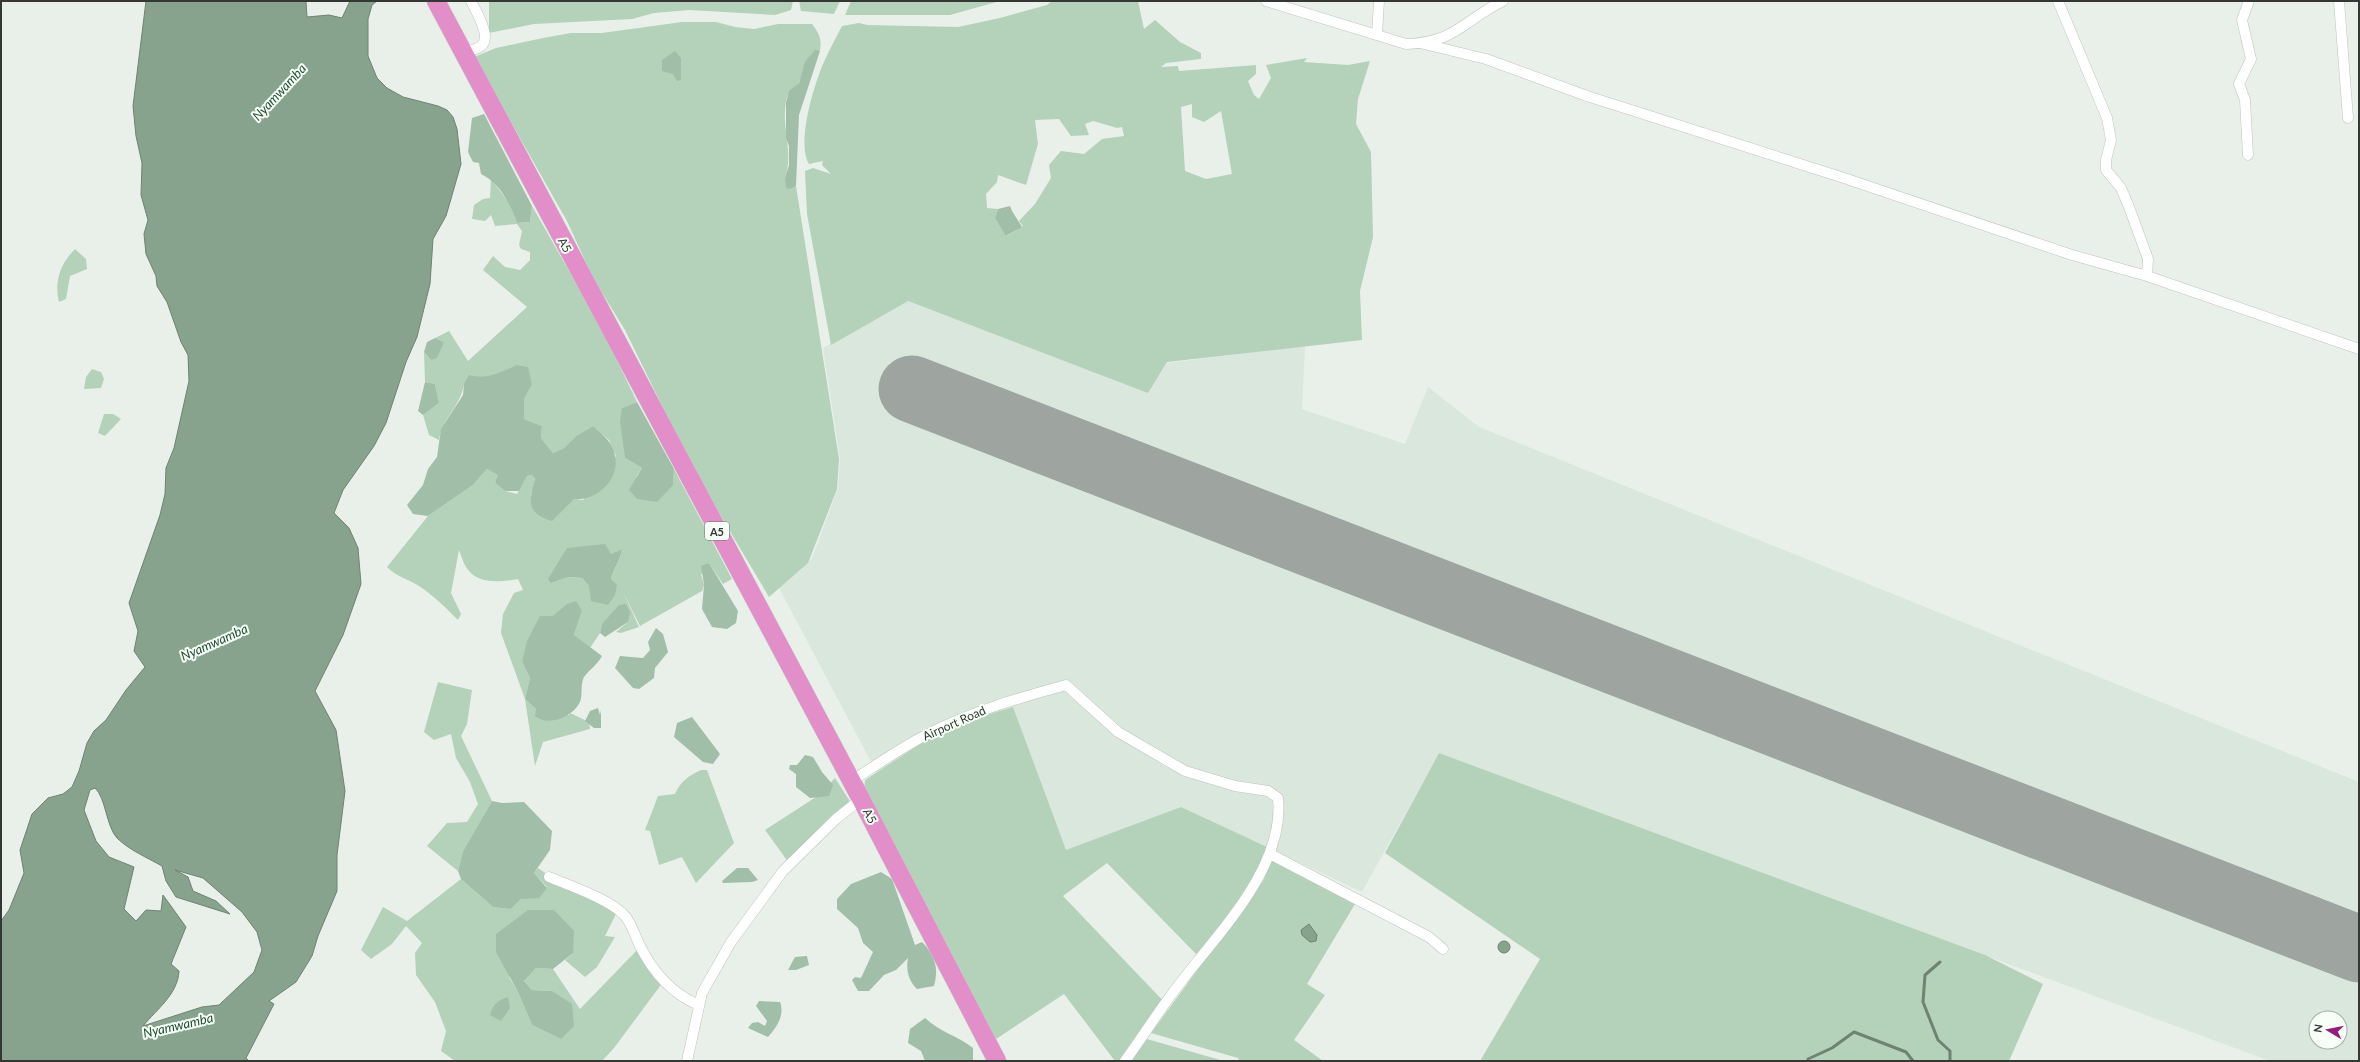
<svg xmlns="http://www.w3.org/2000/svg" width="2360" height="1062" font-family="Lato,sans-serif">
  <rect width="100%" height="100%" fill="#e9f0ea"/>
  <path fill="#d9e7dc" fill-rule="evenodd" d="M907,301L1148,392L1167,363L1305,346L1302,409L1405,444L1428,387L1479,427L2359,782V1061H2270L1439,753L1362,892L1181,807L1065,851L1013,707L934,735L877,773L779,588L808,563L813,556L838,488L840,459L823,348ZM2316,1018H2340V1042H2316Z"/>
  <path fill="#b4d1ba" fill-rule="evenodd" d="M489,1H793L791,10L775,15L689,10L654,13L632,19L534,24L489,33Z
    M799,1H840L834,14L801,11Z
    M851,1H1000L950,15H845Z
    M1052,1H1138L1144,29L1155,20L1180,42L1201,53V59L1166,63L1161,67L1178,66L1179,71L1256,65V74L1248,81L1254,95L1259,99L1271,78L1266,65L1307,58L1304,62L1348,65L1370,61L1358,99L1356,124L1371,152L1373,237L1360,291L1362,340L1167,362L1148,393L908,301L831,345L807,214L805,171L813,168L831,174L822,165L823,161L809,164C796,144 814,84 824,62C829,50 836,38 842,26L859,23L867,25L958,27L1000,18L1047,5ZM1192,104V117L1204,122L1221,111L1232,174L1206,179L1185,171L1181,107ZM1059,119L1071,136L1089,135L1085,124L1093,121L1117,128L1122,127L1124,136L1102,139L1084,154L1061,151L1049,165L1051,178L1035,204L1019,221L1023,226L1007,236L995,218L998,209L987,208L986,194L997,182L998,175L1026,185L1038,144L1035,120Z
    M682,22H716L735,27L754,29L778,24H812C819,33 822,39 820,51L815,49C803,64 806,66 799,82C796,90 788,89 786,101C781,128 794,152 785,178L791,189L796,186L839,459L837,489L808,563L769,597L693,469L625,330L593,278L567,221L474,57L496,48L543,38L571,33H602Z
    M491,179L509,203L517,223L530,222L532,206L581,292L586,296L637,402L622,408L625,458L642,468L636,477L673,485L674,469L732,579L723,584L709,563L701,575L704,585L702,591L640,626L623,592L639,627L621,633L616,632L628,622L602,624L600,633L590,648L574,635L582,611L532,633L522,662L530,678L525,699L536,709L569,715L570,713L589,722L590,729L543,742L535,766L525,699L501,633L503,614L514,593L523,590L518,579C500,582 477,585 466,567C463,562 461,555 459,550L451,593L461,614L458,620C446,608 433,595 419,586C408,579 395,576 387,567L428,516L473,485L487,469L499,475L495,483L505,491L517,494L527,476L532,475L535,479L531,496L562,509L574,499L583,500L616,456L609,440L593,426L576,436L564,448L553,453L541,438L542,426L524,419V399L532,385L516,365L499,374L464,384C461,405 442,419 439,440L429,435L423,415L439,403L435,384L425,382L424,352L431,360L444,342L435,338L449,331L468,361L527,307L483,270L493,256L505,267L520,270L530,260V252L521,249L519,245L522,231L517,224L495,226L491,215L485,221L472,219L474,205L483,199L490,198ZM622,549C621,559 614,569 611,579L589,586L582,578L569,577L551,583Z
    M75,249L86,259L87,269L70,276L66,299L59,302C54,282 60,264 75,249Z
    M92,369L101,372L104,379L101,388L84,389L86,377Z
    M104,414H113L121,419L105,436L98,433Z
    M438,682L472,690L467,724L461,736L492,801L463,851L458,871L427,846L447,823L467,822L478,804L470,782L456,758L451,734L434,740L424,732Z
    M1013,707L1066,850L1181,807L1267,847L1252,881L1198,956L1107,863L1063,896L1168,1006L1126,1061H1115L1064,994L993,1041L864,791L865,780L934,735L971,720Z
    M1439,753L1985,955L2043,984L2009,1061H1480L1540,959L1385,853Z
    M701,770H707L734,843L696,883L682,857L659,865L650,831L645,830L658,796L675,794C681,781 688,776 701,770Z
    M835,778L851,803L789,863L765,830L816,797Z
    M1274,856L1358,899L1307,984L1325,995L1294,1040L1323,1061H1240L1238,1058L1151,1033L1263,881Z
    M538,868L557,881L617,912L605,936L615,937L597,967L585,977L565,960L573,953L509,977L518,992L532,1025L561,1039L552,991L532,990L524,981L536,968L553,969L580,1009L642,945L666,978L614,1048L602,1061H455L441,1051L446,1031L435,1002L416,975L415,953L422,943L406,926L392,944L371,959L361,950L383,907L407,921L461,879L493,907L511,909L521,899L547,887L534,873Z
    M1147,1039L1224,1061H1131Z"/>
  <path fill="#a1bea8" d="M815,49L820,51L799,115L796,186L791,189L786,188L785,178L789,165V146L786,138V102L789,91L799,83L805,62Z
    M675,51L681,58V80L677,81L673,74L662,71V60Z
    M484,114L532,206L530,222L517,223C510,204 500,183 481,174L479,163L473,162L468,152L472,118Z
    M1010,206C1013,215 1018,219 1022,227L1006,236L995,218L998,209Z
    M435,338L444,342L437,358L431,360L424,352L427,342Z
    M516,365L528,367L532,385L524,399V419L542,426L541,438L553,453L564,448L576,436L593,426C603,435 613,442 615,456C620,479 597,501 574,499L552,521C526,513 529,502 535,479L532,475L527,476L519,491H505L495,483L498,475L487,469L473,485L428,516L413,514L407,505L423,485L428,469L437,457L441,429L463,395L464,384L469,375C486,380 501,373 516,365Z
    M425,382L435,384L439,403L423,415L418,411Z
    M637,402L674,469L673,485L657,502L637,499L629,490L642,468L625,458L620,421L622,408Z
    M605,544L611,554L622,549C621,559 614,568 611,579L617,585L615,595L608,605L591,601L589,586L582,578L569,577L551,583L548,579L567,548Z
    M709,563L738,611L736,623L727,629L712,627L702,609L704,585L701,566Z
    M576,601L582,611L574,635L602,656C597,665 590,669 584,677C580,684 583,695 580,702C573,717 548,727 535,716L536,709L525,699L530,678L522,662L527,641L540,616H553L567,604Z
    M626,604L630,612L628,622L605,637L600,633L602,624L619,605Z
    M656,628L663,634L668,652L655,668L654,678L639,689L633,688L615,668L620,656L643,658L650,650L648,642Z
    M598,708L600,715L601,710V728H594L585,721L590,711Z
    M692,717L720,754L713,764L703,762L674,737L677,723Z
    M805,755L813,757L822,772L833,785L829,796L810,798L796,787V774L789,769L790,765H797Z
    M492,801L502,803L524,802L552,831L550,850L534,873L547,888L539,898L521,899L511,909L493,907L461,879L458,871L463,851Z
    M737,868H748L758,880L752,882L723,883L722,881Z
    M881,872L892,879L915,945L922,942C935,955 939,968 934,986L917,989C908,980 906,970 908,958L896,970L884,975L869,991H858L852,980L855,977L861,978L873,952L863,943L858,928L837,909V899L851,884Z
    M528,910H554L574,931L573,953L553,969L536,968L524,981L532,990L552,991L572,1004L574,1026L561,1039L532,1025L518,992L496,952V934Z
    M807,956L809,965L796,970H788L795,957Z
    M508,997L510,1008L501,1021L490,1015C493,1005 497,1000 508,997Z
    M759,1001L780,1002C785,1015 777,1027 768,1037L748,1028L752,1023L758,1022L765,1026L767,1021L756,1006Z
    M925,1018C940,1032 956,1035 973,1048V1061H925L921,1051L908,1043L910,1029Z"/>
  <path fill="#87a38d" stroke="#6e8372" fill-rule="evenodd" d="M146,1H306L307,17L329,15L342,18L350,1H377L372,5L368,19V56L377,78L387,88L403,97L438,106L447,110L453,117L457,129L461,164L446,216L433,239L430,284L417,337L406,362L386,423L374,446L343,490L334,513L349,528L358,548L361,584L343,635L315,691L336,730L345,791L337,855V891L318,936L312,956L296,982L269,1001L274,1004L246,1058L249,1061H1V921L9,910L24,873L20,850L32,814L48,798L63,794L72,787L79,771L87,743L94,731L106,720L126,690L145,667L134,651L138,631L129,603L160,515L165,494L166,468L174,448L189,381L188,355L181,342L167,302L157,286L156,276L146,254L144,234L148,220L141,195L142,163L136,136L133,106ZM95,788C106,798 106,826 117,838C129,850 148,858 162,866L166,881L176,897L230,914L216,901L193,891L188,877L175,870L203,878L242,912L257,932L262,950L254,972L219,1005L202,1007L143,1026C157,1009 178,994 179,971L171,964L186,927L163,895L161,911L146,910L136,921L124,909L134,867L109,857L96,841L84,810L90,790Z
    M1309,924L1317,935L1316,941L1310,942L1302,935L1301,930Z
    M1498 947a6 6 0 1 1 12 0a6 6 0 1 1-12 0Z"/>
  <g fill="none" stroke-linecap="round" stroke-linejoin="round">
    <path stroke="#6e8372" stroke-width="3" d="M1940,962L1925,975L1923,1002L1938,1040L1950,1051V1061
      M1808,1059L1832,1048L1854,1032L1906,1052L1913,1061"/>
    <path stroke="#9ea49f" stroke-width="67" d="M912,389L2359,949"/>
    <g stroke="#bdc4be" stroke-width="11">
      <path id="street" d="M1266,1L1406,44C1455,43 1464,20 1503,1
        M2058,1L2107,118L2111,140L2106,160V170L2121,188L2129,207L2148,259L2147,276
        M2339,1L2348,118
        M1377,35L1379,1
        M1424,44L1486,59L1587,96L1841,177L2072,255L2147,276L2359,349
        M463,50C501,52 480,19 471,1
        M2248,155L2245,100L2239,84L2251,59L2242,20L2249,1
        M851,781C877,765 903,746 930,733C973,711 1019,698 1066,685L1118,732L1185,771L1235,786L1268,791L1278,798C1285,867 1220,931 1181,982C1161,1007 1144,1035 1125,1061
        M1270,854L1429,937L1443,949
        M549,877C570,886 610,899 625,916C632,924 635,936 640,946C653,972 672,994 699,1005
        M687,1061L702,993L731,942L783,871L836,819L861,799"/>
    </g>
    <g stroke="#cacbca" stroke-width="19">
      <path id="highway" d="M436,1L861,799L997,1061"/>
    </g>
    <use href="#street" stroke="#fff" stroke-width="10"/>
    <use href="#highway" stroke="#e18ec9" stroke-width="18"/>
  </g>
  <g text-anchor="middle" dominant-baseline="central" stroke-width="4" stroke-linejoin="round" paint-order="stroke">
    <rect fill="#f6fef7" stroke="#6e736e" stroke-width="1" x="705" y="522" width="24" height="18" rx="3"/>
    <g font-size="11" font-weight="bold" fill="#343734">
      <text x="717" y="531">A5</text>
    </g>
    <g font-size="12" fill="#343734" stroke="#f6fef7">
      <text transform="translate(565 245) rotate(62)">A5</text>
      <text transform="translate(954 723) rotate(-24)">Airport Road</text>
      <text transform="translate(870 816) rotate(63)">A5</text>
    </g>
    <g font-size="13" font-style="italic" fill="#204e2f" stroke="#f6fef7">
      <text transform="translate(279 92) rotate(-47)">Nyamwamba</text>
      <text transform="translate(214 642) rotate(-24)">Nyamwamba</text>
      <text transform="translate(178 1025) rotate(-13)">Nyamwamba</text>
    </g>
  </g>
  <rect width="2360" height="1062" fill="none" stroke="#343734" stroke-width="4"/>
  <g transform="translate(2328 1030) rotate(280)"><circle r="19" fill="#f6fef7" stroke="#a8aea9"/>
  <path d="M0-3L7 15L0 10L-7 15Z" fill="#931d7b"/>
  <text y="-6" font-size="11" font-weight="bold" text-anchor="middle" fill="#343734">N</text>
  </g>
</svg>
